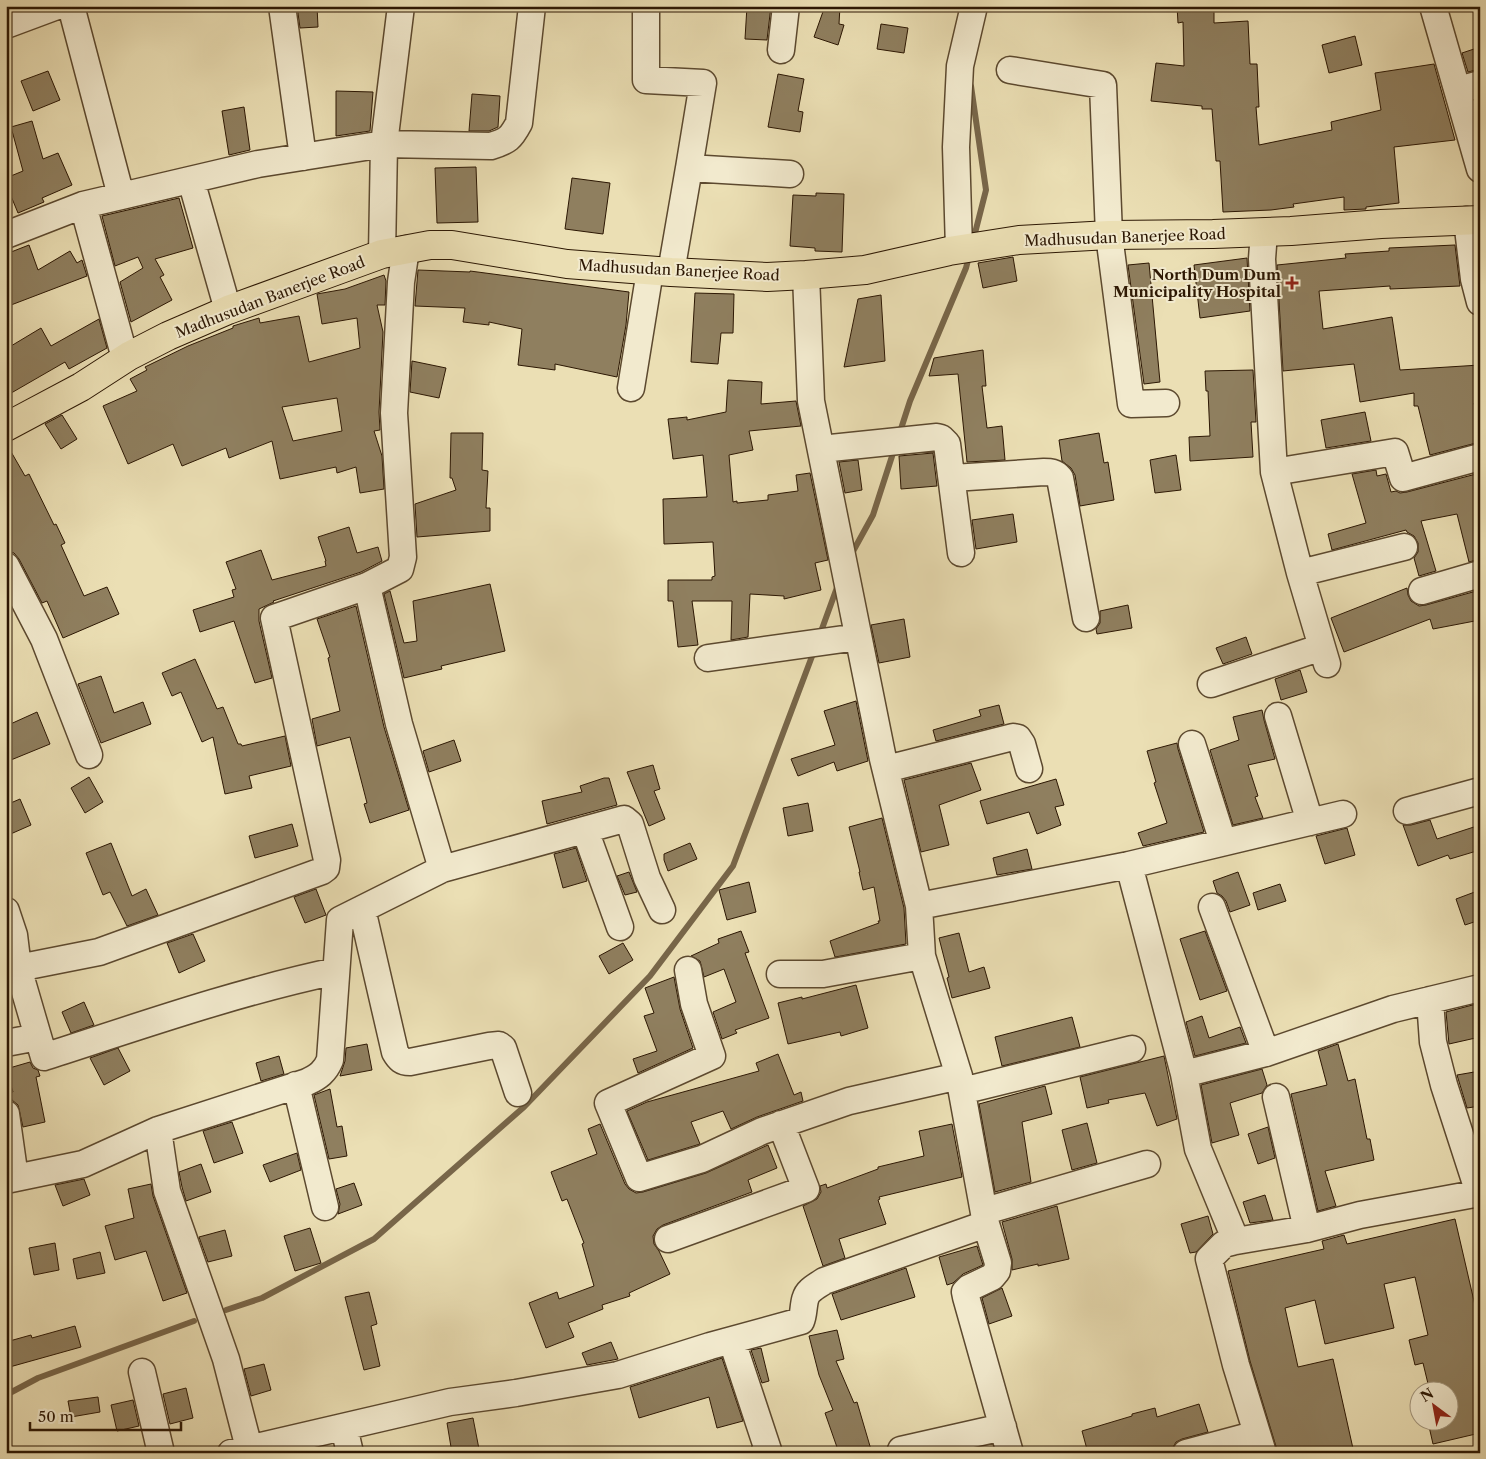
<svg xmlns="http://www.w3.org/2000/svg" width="1486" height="1459" font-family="'Libre Caslon Text',serif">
  <rect width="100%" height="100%" fill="#ebdfb4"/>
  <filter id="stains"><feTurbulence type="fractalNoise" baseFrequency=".004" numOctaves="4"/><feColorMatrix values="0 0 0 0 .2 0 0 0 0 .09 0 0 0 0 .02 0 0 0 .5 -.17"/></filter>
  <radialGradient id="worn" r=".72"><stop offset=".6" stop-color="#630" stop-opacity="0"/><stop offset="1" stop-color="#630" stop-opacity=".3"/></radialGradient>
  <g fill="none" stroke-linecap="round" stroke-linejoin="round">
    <path stroke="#786649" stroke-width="6" d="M971,86L986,190L973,241
      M899,435L910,401L966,268L969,256
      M851,555L873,515L895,447
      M819,637L839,582
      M226,1310L262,1298L374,1239L524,1107L650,976L733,866L814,651
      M6,1395L38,1378L194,1321"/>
  </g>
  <path fill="#8f7f5f" stroke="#2c1703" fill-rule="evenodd" d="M297,6H317L318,27L300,28Z
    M747,6H771L767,40L745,39Z
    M825,6H840L839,24L844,25L838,45L814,37Z
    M1177,6H1214V23L1248,21L1250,64H1257L1259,107H1256L1259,145L1332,130L1331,122L1381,110L1375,73L1434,64L1455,140L1394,147L1399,203L1366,207V209L1344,210V197L1293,204L1294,207L1271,210L1223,212L1220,161H1216L1212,109H1202V106L1151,101L1156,63L1184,66L1183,22L1178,23Z
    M881,24L908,28L904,53L877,49Z
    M1355,36L1362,65L1329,73L1322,45Z
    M1480,47V69L1468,72L1462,53Z
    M48,71L60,100L33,111L21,81Z
    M778,74L804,79L798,111L803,112L800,132L768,127Z
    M336,91L373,92L370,131L336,136Z
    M472,94L500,96L498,127L489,131H469Z
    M244,107L250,150L229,155L222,111Z
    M32,121L43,159L58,153L72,185L42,198L44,202L18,213L6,184V178L23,171L11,127Z
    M476,167L478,222L437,223L435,168Z
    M572,178L610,183L603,234L565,229Z
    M816,193L844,194L842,252L815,251V248L790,246L793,195L816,196Z
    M179,198L193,248L155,259L164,275L160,277L172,300L131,322L120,282L143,268L138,257L115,266L102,216Z
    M29,245L38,270L70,251L77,263L82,260L87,276L11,305L6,291V254Z
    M1455,245L1460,286L1390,289V286L1319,291L1323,329L1392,317L1400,370L1480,365V403H1474L1480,431V442L1430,455L1418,406H1414V393L1360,402L1354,364L1283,371L1277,265L1346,258L1345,254L1389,251V248Z
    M1013,257L1017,281L983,288L978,263Z
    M1247,258L1250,311L1200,318L1194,265Z
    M1149,263L1160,382L1144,384L1128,265Z
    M418,270L470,272V271L629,292L626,325L617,377L555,364V370L518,365L522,329L489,322V325L463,322L465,308L415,306Z
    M384,275L386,281L385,305H377L383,332L379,412L380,430L374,431L382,456L384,489L360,493L356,467L337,473L336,467L280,479L272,441L229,458L226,448L182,466L173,444L128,464L103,406L137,391L130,379L147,370L145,367L188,346L233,328V326L259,318L260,323L299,316L309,362L360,348L357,318L322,324L317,294L345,289ZM337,398L342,431L293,441L282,407Z
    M695,293L734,294L733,333H721L718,364L691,362Z
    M881,295L885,361L844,367L858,299Z
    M99,319L107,348L69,369L65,362L6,396V349L41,328L51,346Z
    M983,350L986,386H982L987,428L1002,426L1005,460L967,462L958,374L929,376L934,358Z
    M412,361L446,368L439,398L410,392Z
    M1253,370L1256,422H1251L1253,457L1190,461L1189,437L1210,436L1208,391H1206L1205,371Z
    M728,380L762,382L761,404L796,401L801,426L749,431L753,450L729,455L733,502L737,501V503L768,500V495L798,491L796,475L810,473L828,560L815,563L821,590L784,599V596L750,594L748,637L731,640L732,601H692L698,645L678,647L673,601H668V580H712V577L715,576L713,542L664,544L663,499L707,497L703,455L673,459L668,419L687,417V420L726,412Z
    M1365,412L1371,441L1326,448L1321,420Z
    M62,415L77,439L61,449L45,424Z
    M451,433H483L482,470L488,471L486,508H490V531L417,537L415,504L456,490L452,478H450Z
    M1099,433L1104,463L1108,462L1114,500L1080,506L1075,475L1071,468L1062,461L1059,440Z
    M6,443L25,476L29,474L54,525L56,524L65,543L61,545L84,596L107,587L119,614L63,638L47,601L42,603L19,559L14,553L6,551Z
    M933,453L937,486L901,489L899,456Z
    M1176,455L1181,490L1155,493L1150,460Z
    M858,460L862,490L845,493L839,462Z
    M1376,470L1377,476L1386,474L1391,492L1396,491L1400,493L1407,492L1480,473V559L1469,562L1457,514L1421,521L1436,571L1419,576L1414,558L1418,552V543L1414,536L1407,532L1406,530L1332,550L1328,534L1366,523L1352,474Z
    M1013,514L1017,542L976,549L972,520Z
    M349,527L357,553L378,547L382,561L361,572L273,601L274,602L259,609V621L272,678L255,683L234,621L200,632L193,610L234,597L232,590L236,589L226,562L261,550L272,580L326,566L325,561H326L318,537Z
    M490,584L505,651L441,666L442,669L404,678L384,594L390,591L404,643L417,641L413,601Z
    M1407,588L1408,595L1411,601L1419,606L1426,605L1480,590V620L1433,629L1430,619L1344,652L1331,618Z
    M1128,605L1132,628L1097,634L1096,629L1100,623V611Z
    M356,606L384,727L409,810L370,823L364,804L367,803L350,737L317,746L312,719L340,711L328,658L330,657L317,619Z
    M904,619L910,657L879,663L871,625Z
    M1246,637L1252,654L1223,664L1216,648Z
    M195,659L217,709L223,707L238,744H241L242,746L285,736L291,766L249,776L252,788L225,794L213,737L202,742L181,692L172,696L162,673Z
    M1300,670L1307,692L1281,700L1275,679Z
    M101,676L114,713L143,702L151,724L101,743L78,684Z
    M856,701L868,761L837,771L834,762L798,776L791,759L835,745L824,711Z
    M999,705L1004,724L936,741L933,730L981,716L979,710Z
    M1262,710L1264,720L1275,759L1248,765L1258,796L1255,797L1263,818L1233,825L1210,750L1239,740L1233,717Z
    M37,712L50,744L6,762V726Z
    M454,740L461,761L429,772L423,751Z
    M1177,743L1178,749L1204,832L1143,846L1138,833L1167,823L1154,783L1156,782L1147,751Z
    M971,763L981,790L939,805L949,845L921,852L904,780Z
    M653,765L660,789L654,791L665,819L649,826L627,772Z
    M89,777L103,802L85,813L71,788Z
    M604,778H609L617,805L547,824L542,801L582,792L580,786Z
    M1056,779L1064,805L1055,807L1061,825L1037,834L1029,812L987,824L980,801Z
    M20,799L31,825L6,836V805Z
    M808,803L813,831L788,836L783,808Z
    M882,818L904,908L906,944L835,957L830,941L879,923L878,921H880L874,887L863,890L859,872H860L849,827Z
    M1430,820L1437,839L1480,825V850L1450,859L1448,855L1418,866L1403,825H1411Z
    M292,824L298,846L255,858L249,836Z
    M1347,828L1355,855L1325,864L1316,836Z
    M111,843L132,896L146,889L158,915L127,926L110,892L103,895L86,853Z
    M690,843L697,859L668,871L664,860V854Z
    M576,848L587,881L563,888L554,854Z
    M1027,849L1032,869L997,875L993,858Z
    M629,872L637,892L625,895L617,876Z
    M1238,872L1250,905L1230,912L1226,901L1222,896L1217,893L1213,881Z
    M749,882L756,912L727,920L719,890Z
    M1280,884L1286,901L1258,910L1253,893Z
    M316,889L326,915L305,923L294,897Z
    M1480,890V920L1465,925L1456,899Z
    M741,931L749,952L745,953L769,1018L735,1030L737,1033L722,1039L713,1012L736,1002L724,969L704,977L700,961L691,956L719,943L718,939Z
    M1205,931L1227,991L1200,1000L1180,939Z
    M959,933L969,972L984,967L990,988L952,998L947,978L949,977L939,938Z
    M193,934L205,961L179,973L167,943Z
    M623,943L633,960L609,974L599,956Z
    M674,977L680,1009L693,1048L638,1073L633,1059L657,1051L644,1016L654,1013L645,988Z
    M856,985L868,1028L841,1036L840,1032L788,1044L778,1003L802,997V999Z
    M84,1002L94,1025L71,1033L62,1012Z
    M1480,1003V1037L1449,1044L1446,1012Z
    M1202,1016L1209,1038L1240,1027L1246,1043L1195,1056L1186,1022Z
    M1072,1017L1080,1047L1002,1066L995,1037Z
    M367,1044L372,1070L340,1076L345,1061L346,1048Z
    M1338,1044L1348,1081L1355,1079L1367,1139H1370L1374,1160L1325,1171L1336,1206L1318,1211L1291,1094L1327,1085L1318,1051Z
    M118,1048L130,1071L104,1085L90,1058Z
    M778,1054L794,1095L801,1092L803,1101L757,1117L731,1129L723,1111L691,1122L700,1144L648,1160L627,1111L647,1102L759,1071L756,1063Z
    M279,1056L284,1074L261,1081L256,1063Z
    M1164,1056L1177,1119L1157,1126L1145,1093L1108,1100L1109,1103L1087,1108L1080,1077Z
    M30,1062L33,1068L38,1070L40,1076L36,1077L45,1122L23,1127L18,1105L12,1100L10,1092H13L6,1069Z
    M1262,1069L1267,1085L1262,1093L1230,1103L1239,1135L1212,1143L1201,1085Z
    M1480,1071V1106L1467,1108L1457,1075Z
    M1045,1086L1052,1114L1022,1122L1031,1182L995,1192L979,1104Z
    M330,1089L337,1127L342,1126L347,1156L329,1159L314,1095Z
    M232,1122L243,1153L214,1163L203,1131Z
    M1087,1123L1097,1163L1072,1170L1062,1130Z
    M600,1124L625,1184L629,1189L636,1193L643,1192L706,1173L768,1145L777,1168L748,1180L752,1192L663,1225L657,1229L653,1236L654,1244L659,1251L670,1274L629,1293L630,1296L602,1305L603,1309L568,1323L574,1337L546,1348L529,1303L557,1292L559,1299L594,1286L582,1244L584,1243L567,1199L562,1201L551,1172L597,1154L588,1129Z
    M952,1124L962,1177L879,1197L880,1199L878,1200L886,1224L839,1239L845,1258L823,1266L803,1206L817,1199L821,1192L820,1186L826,1184L827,1188L878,1169V1167L924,1156L919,1131Z
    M1268,1127L1275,1158L1258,1164L1248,1134Z
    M297,1153L301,1170L270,1182L263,1165Z
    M201,1164L211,1192L186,1201L182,1187L179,1172Z
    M84,1179L90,1195L63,1206L55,1185Z
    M354,1183L362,1205L338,1214L340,1204L336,1189Z
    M151,1184L153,1196L187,1293L163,1301L146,1251L115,1260L105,1226L134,1218L128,1189Z
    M1265,1195L1273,1220L1250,1223L1243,1202Z
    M1057,1206L1069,1259L1038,1266V1264L1012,1270V1259L1002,1222Z
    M1208,1216L1213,1234L1196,1252L1190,1253L1181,1224Z
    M1455,1219L1480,1327V1433L1433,1444L1428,1422H1448V1392H1430L1423,1363L1415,1365L1409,1340L1428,1335L1415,1277L1384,1284L1394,1328L1325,1344L1315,1300L1285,1308L1298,1367L1333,1359L1354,1453H1278L1250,1361L1228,1271L1324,1249L1322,1241L1344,1235L1347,1244Z
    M310,1228L321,1263L295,1271L284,1236Z
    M225,1230L232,1256L208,1262L199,1237Z
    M55,1243L59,1270L34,1275L29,1248Z
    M977,1246L983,1265L963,1274L953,1283L947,1285L939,1257Z
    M100,1252L105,1273L77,1279L73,1259Z
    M906,1268L915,1297L841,1320L832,1294Z
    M1002,1288L1012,1316L989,1324L982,1298Z
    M369,1292L377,1324L371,1326L380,1366L364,1370L345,1297Z
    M75,1326L81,1347L6,1368V1342L31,1335L32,1338Z
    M837,1330L844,1359L836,1361L854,1403L857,1402L872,1453H839L825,1413L833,1410L819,1375L809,1336Z
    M611,1342L618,1359L587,1365L582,1353Z
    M761,1348L769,1381L762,1383L751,1350Z
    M722,1358L743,1421L717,1428L709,1397L639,1418L630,1387Z
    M264,1364L271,1390L251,1396L244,1369Z
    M186,1388L193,1418L170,1424L163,1394Z
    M98,1397L100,1412L71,1417L68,1401Z
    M133,1400L139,1426L117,1431L111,1405Z
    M1199,1404L1208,1432L1182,1439L1176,1442L1172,1449L1171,1453H1088L1082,1431L1132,1416V1414L1155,1408L1157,1417Z
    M473,1418L479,1449L452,1453L447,1423Z"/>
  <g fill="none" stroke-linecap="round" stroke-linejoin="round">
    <g stroke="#5c492f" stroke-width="29">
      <path id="minor" d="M71,6L121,196
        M282,6L303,157
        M401,6L384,144L491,146C508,141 511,138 519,123L532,6
        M646,6V80L703,83L689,168L790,174
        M1433,6L1480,169
        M6,25L57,6
        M781,50L786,6
        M1010,70L1103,85L1109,235L1131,404L1166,403
        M1458,90L1480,84
        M191,180L228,310
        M83,205L125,358
        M1467,220L1474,279L1480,302
        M1264,232L1262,259L1274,472L1300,573L1327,664
        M6,235L83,205L258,164L384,144L382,254
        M959,249L956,147L960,66L974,6
        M671,272L689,168
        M806,275L811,401L883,759L919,906L922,956L959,1076L986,1224L998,1263L997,1271L992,1277L969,1288L965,1292L966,1297L1010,1453
        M631,388L650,271
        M821,449L937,437L941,438L947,444L961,553
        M1274,472L1395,452L1403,478L1480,457
        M953,478L1044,472C1050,472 1055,472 1060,478L1086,618
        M6,566L44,639L89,755
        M1300,573L1404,547
        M367,586L399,724L442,869L624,819L630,824L647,878L662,910
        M1422,591L1480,574
        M708,658L858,637
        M1211,684L1322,647
        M1278,716L1310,822
        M1192,744L1223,842
        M886,769L1013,737L1018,738L1022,744L1029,769
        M1407,811L1480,791
        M585,830L620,927
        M1129,865L1343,814
        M919,906L1129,865L1184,1074
        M1212,907L1266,1053
        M362,909L395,1052C399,1059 402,1062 410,1062L489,1046L499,1045L503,1048L518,1093
        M6,911L14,935L18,968L44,1057C140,1026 237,992 336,971
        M6,968H18L99,952L322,871L326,868L327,860L274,618L367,586L400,569L403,557L394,413L401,282L406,249
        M688,970L694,1004L712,1056L608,1103L639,1178L702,1159L762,1131L849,1101L959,1076
        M780,974H823L922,956
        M1430,1000L1433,1042L1444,1085L1479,1193
        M6,1043L38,1037
        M296,1085L325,1207
        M962,1091L1132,1049
        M1276,1097L1307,1229
        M6,1114L15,1178
        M158,1130L167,1191L226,1359L249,1448
        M6,1180L83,1164L158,1130L307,1082C318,1077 325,1072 330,1060L340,920L442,869
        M985,1211L1147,1164
        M668,1239L806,1189L781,1124
        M1236,1241L1198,1149L1184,1074L1266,1053L1393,1009L1480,988
        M732,1341L768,1450L764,1453
        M142,1372L161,1453
        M344,1427L350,1453
        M901,1450L1003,1427
        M231,1453L450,1402L516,1393L618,1375L710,1346L801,1321C805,1312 802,1298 810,1291C814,1287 820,1284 824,1281L986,1224
        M1186,1453L1257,1434
        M1263,1453L1236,1365L1209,1259L1224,1244L1236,1241L1307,1229L1360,1215L1480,1193"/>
    </g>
    <g stroke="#2c1703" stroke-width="30">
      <path id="major" d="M6,427L81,387L129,356L168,336L228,310L382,254L430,245H452L567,264L671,272L767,277L806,275L865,270L949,251L1019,240L1109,235L1213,234L1291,231L1381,224L1480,220"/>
    </g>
    <use href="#minor" stroke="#f2eace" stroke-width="26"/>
    <use href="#major" stroke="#ebdfb4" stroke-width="28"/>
  </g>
  <path fill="#8f2418" stroke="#f2eace" stroke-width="2" d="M1289.5 275.5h5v5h5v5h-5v5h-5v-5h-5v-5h5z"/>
  <g text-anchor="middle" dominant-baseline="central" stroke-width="4" stroke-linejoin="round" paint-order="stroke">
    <g font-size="15" fill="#2c1703" stroke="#f2eace">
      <text transform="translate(1125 237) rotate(-2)">Madhusudan Banerjee Road</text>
      <text transform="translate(679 270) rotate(3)">Madhusudan Banerjee Road</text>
      <text transform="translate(270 297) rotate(-21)">Madhusudan Banerjee Road</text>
    </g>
    <g font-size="15" font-weight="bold" fill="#2c1703" stroke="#f2eace" text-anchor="end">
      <text x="1281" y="274">North Dum Dum<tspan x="1281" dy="17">Municipality Hospital</tspan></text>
    </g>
  </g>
  <rect width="1486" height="1459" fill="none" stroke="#ebdfb4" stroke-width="25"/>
  <rect x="8" y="8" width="1471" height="1444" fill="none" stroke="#2c1703" stroke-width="2.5"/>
  <rect x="12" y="12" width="1461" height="1434" fill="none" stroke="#2c1703"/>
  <g transform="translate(1434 1406) rotate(328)"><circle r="24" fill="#f2eace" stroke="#a3967d"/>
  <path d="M0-4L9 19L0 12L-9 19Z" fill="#8f2418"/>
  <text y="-8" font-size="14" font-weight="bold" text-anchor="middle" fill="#2c1703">N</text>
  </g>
  <path d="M30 1422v8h151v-8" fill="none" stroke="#2c1703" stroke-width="2.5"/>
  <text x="38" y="1422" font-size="15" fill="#2c1703" stroke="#f2eace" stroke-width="4" paint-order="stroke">50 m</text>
  <rect width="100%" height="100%" filter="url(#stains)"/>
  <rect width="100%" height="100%" fill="url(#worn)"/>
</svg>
